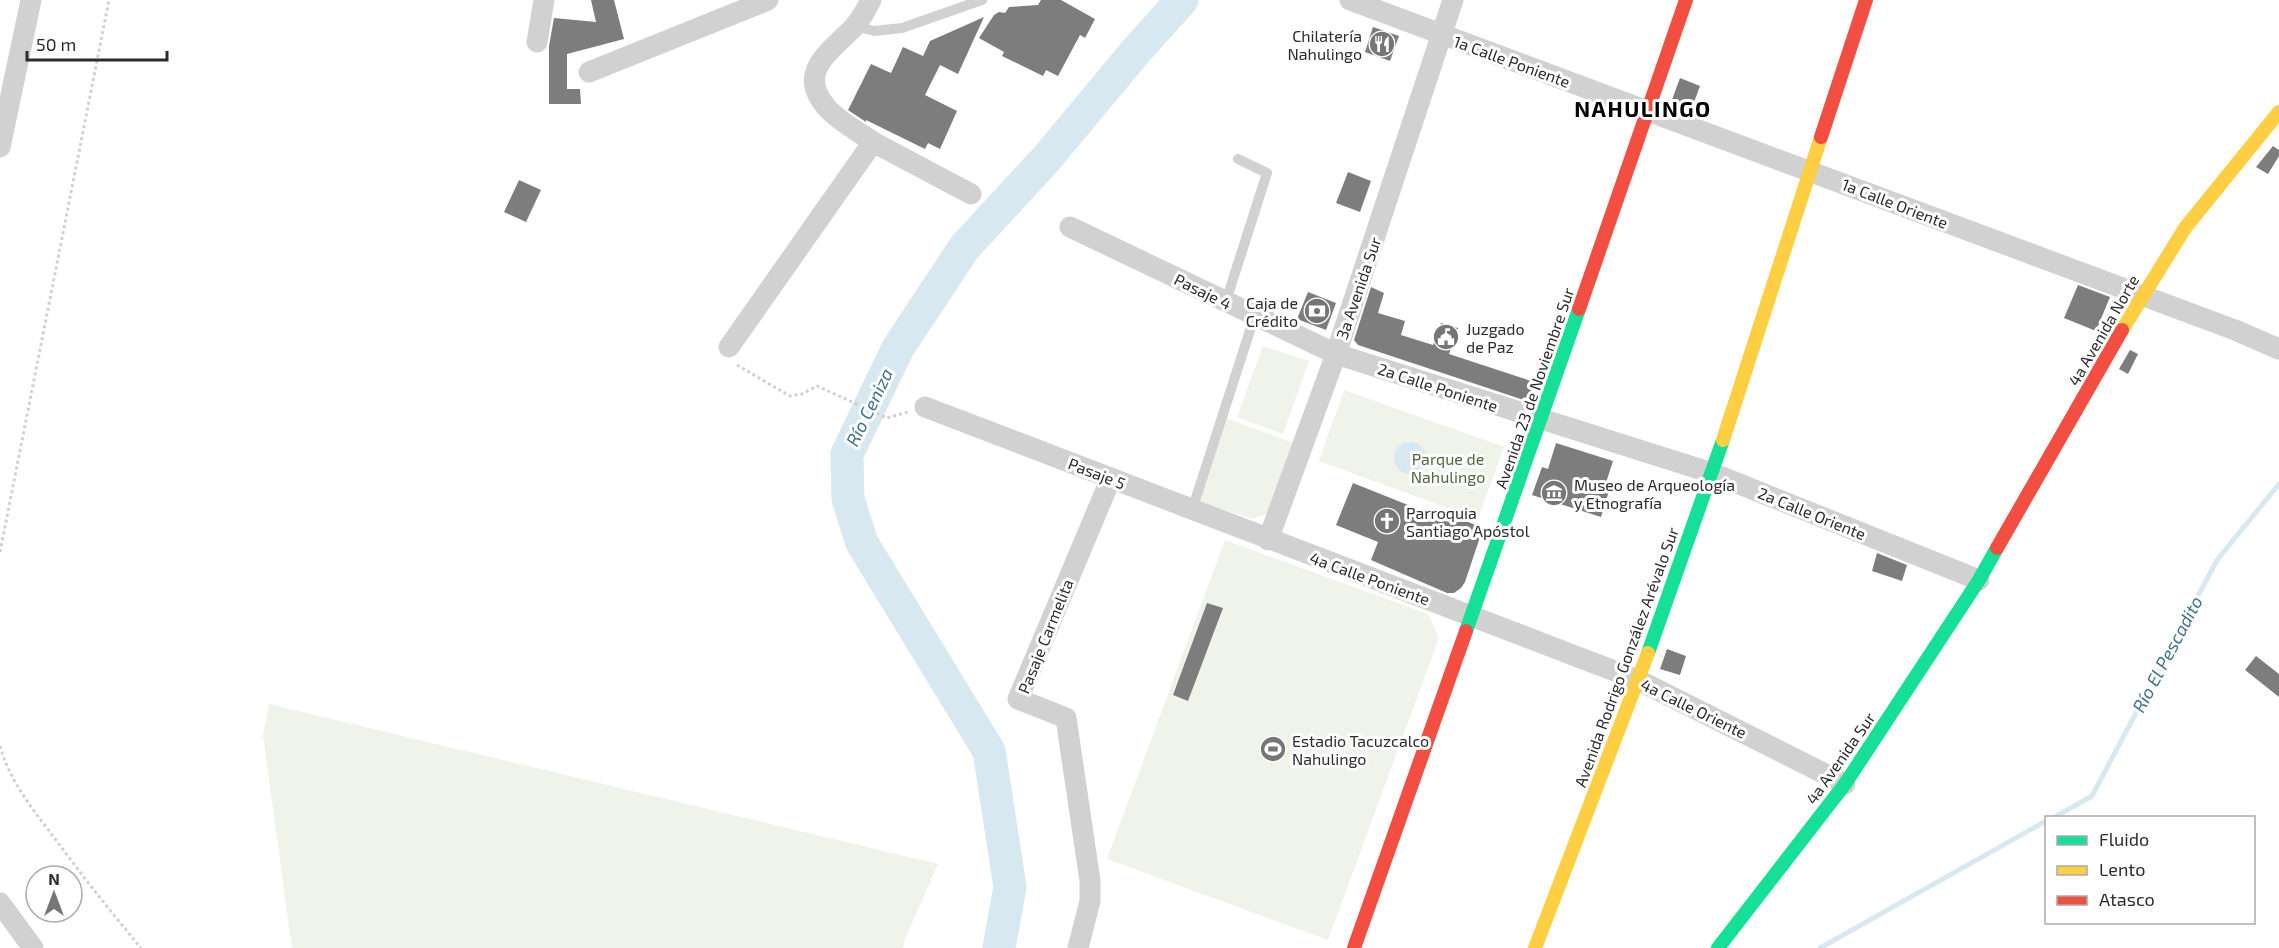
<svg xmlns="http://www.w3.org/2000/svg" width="2279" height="948" font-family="'Exo 2',sans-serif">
  <rect width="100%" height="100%" fill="#fff"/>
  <path fill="#f0f3ea" d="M1263,346L1309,361L1283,434L1237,417Z
    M1344,390L1504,447L1478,519L1319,461Z
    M1226,418L1294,443L1270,509L1266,514L1253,519L1198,502Z
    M1225,540L1428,614L1439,638L1328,940L1107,859Z
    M269,704L938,864L905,939L903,948H292L263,736Z"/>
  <path fill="#d7e8f0" d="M1394 458a16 16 0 1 1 32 0a16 16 0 1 1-32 0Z"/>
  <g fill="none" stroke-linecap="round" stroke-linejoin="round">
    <path stroke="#d7e8f0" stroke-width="5" d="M2053,818L2092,796L2217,560L2279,484
      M1820,948L2046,821"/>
    <path stroke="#d7e8f0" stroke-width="33" d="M999,948L1010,887L989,751L862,543L848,499L847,454L898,348L964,248L1047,158L1136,51L1182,0"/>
  </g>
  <path fill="#7d7d7d" d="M591,0H614L624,39L567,54V89H580L581,104H549V46L554,18L596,22Z
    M1041,0H1061L1095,19L1085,38L1080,35L1058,76L1046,70L1043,76L1002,56L1004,52L979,38L994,15L999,12L1005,13L1009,7L1038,5Z
    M984,17L958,74L940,65L925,95L957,111L940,149L928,143L925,149L866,120V122L848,110L871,64L891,73L903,47L923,56L930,41Z
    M1373,27L1399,36L1390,61L1365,52Z
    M1680,78L1700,86L1690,113L1670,105Z
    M2273,146L2279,150V156L2268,174L2256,167Z
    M1348,172L1371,181L1360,212L1336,203Z
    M519,180L541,190L526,222L504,212Z
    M2078,285L2110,297L2096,331L2064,318Z
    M1371,287L1384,293L1378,313L1405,321L1401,335L1433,345L1441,323L1458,328L1449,354L1534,382L1527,401L1358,345L1354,340Z
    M1308,292L1336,303L1326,330L1297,319Z
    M2130,350L2138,354L2128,374L2119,369Z
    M1556,443L1613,461L1604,489L1609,491L1601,517L1532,495L1542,467L1548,469Z
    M1353,483L1438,517L1441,511L1483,528L1465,582L1461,588L1454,593H1447L1371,560L1378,542L1336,525Z
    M1877,553L1907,565L1902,581L1872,571Z
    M1207,603L1223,608L1188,701L1173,695Z
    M1667,649L1686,656L1680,675L1660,669Z
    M2256,656L2279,674V697L2245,670Z"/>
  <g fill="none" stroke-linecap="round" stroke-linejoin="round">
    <path stroke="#d1d1d1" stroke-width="3" stroke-dasharray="3 3" stroke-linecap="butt" d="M737,365L790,396L802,394L817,386L887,418L908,412
      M0,552L109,0
      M0,746C10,782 34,811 56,840C83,877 112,913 141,948"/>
    <path stroke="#d1d1d1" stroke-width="10" d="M855,26L874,31L902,28L982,0
      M1226,301L1267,173L1238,159
      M1192,510L1255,315"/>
    <path stroke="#d1d1d1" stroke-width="21" d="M1350,0L2235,330L2279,349
      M537,42L544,0
      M589,72L768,0
      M873,142L971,194
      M0,147L31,0
      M1070,227L1336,354L1712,473L1979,580
      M729,347L873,142C859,132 840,122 828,109C795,73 829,53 854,27C861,19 866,10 871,0
      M925,407L1638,680L1845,784
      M1268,540L1336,354L1453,0
      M0,903L33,948
      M1078,948L1090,901V881L1066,718L1018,699L1111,478"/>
    <path stroke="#16e098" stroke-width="14" d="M1466,631L1579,309
      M1648,653L1723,440
      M1718,948L1845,784L1979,580L1997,548"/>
    <path stroke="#ffcf43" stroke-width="14" d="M2122,330L2185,228L2279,112
      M1723,440L1821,137
      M1535,948L1648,653"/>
    <path stroke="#f24e42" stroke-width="14" d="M1821,137L1866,0
      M1579,309L1686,0
      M1997,548L2122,330
      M1354,948L1466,631"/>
  </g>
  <defs>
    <g id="restaurant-disc" transform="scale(1.35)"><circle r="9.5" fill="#767676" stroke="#fff"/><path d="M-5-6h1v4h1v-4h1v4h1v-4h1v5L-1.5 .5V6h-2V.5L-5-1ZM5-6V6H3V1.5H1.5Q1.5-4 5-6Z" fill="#fff"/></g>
    <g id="bank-disc" transform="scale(1.35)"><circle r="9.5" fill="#767676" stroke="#fff"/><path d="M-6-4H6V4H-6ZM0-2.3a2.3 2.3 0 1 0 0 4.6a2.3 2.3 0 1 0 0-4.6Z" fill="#fff"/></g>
    <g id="civic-disc" transform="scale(1.35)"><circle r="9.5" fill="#767676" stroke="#fff"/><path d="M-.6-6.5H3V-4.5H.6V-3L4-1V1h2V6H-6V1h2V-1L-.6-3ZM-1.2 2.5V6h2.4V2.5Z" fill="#fff"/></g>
    <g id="museum-disc" transform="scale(1.35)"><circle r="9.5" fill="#767676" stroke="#fff"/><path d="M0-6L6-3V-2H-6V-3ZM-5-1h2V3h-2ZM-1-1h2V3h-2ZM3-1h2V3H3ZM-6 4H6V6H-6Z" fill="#fff"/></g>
    <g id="church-disc" transform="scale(1.35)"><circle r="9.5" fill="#767676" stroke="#fff"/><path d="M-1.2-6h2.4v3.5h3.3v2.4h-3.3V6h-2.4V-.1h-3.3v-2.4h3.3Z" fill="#fff"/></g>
    <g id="stadium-disc" transform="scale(1.35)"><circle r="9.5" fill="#767676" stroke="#fff"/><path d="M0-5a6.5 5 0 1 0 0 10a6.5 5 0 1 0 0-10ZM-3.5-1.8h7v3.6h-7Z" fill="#fff"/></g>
  </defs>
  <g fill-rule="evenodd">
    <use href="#restaurant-disc" x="1382" y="44"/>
    <use href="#bank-disc" x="1317" y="311"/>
    <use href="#civic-disc" x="1446" y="337"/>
    <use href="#museum-disc" x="1554" y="493"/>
    <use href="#church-disc" x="1387" y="521"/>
    <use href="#stadium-disc" x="1273" y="749"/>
  </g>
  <g text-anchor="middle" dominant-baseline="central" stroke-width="6" stroke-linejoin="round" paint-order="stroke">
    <g font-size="16" fill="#2c2c2c" stroke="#fff" text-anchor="start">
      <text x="1362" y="35" text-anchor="end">Chilatería<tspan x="1362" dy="18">Nahulingo</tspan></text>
      <text x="1298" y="302" text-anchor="end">Caja de<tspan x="1298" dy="18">Crédito</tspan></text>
      <text x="1466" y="328">Juzgado<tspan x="1466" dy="18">de Paz</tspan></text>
      <text x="1574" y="484">Museo de Arqueología<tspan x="1574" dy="18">y Etnografía</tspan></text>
      <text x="1406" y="512">Parroquia<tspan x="1406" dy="18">Santiago Apóstol</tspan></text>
      <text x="1292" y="740">Estadio Tacuzcalco<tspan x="1292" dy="18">Nahulingo</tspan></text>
    </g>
    <g font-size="16" fill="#2c2c2c" stroke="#fff">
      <text transform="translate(1512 61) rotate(20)">1a Calle Poniente</text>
      <text transform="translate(1895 203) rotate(21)">1a Calle Oriente</text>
      <text transform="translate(1358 288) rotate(-71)">3a Avenida Sur</text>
      <text transform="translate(1203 291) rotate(26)">Pasaje 4</text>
      <text transform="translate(2103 330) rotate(-60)">4a Avenida Norte</text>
      <text transform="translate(1438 387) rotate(18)">2a Calle Poniente</text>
      <text transform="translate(1534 388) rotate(-71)">Avenida 23 de Noviembre Sur</text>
      <text transform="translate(1097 473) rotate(21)">Pasaje 5</text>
      <text transform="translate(1812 513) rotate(22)">2a Calle Oriente</text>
      <text transform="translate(1370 578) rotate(20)">4a Calle Poniente</text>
      <text transform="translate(1045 636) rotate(-68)">Pasaje Carmelita</text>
      <text transform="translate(1626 657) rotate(-70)">Avenida Rodrigo González Arévalo Sur</text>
      <text transform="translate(1694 708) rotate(26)">4a Calle Oriente</text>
      <text transform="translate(1840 758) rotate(-55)">4a Avenida Sur</text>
    </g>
    <g font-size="16" fill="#53663b" stroke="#fff">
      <text x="1448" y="458">Parque de<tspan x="1448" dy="18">Nahulingo</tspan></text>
    </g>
    <g font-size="18" font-style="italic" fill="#3d738b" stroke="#fff">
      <text transform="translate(869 407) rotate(-64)">Río Ceniza</text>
      <text transform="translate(2167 654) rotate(-62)">Río El Pescadito</text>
    </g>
    <g font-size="22" font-weight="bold" letter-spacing="1.5" fill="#000" stroke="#fff">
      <text x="1643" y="108">NAHULINGO</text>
    </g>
  </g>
  <rect x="2045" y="816" width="210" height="108" fill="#ffffff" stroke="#ababab" stroke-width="1.5"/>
  <rect x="2057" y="836" width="30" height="9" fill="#16e098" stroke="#ababab" stroke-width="1.5"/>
  <text x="2099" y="846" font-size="18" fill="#2c2c2c">Fluido</text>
  <rect x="2057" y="866" width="30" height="9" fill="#ffcf43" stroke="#ababab" stroke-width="1.5"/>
  <text x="2099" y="876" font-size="18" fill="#2c2c2c">Lento</text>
  <rect x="2057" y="896" width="30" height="9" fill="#f24e42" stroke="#ababab" stroke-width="1.5"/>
  <text x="2099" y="906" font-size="18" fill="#2c2c2c">Atasco</text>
  <g transform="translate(54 894)"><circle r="28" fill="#ffffff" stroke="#ababab" stroke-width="1.5"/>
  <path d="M0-4.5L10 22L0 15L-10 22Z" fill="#767676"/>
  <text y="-9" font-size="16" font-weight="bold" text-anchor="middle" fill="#2c2c2c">N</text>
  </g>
  <path d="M27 51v9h140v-9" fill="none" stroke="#2c2c2c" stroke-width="3"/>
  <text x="36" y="51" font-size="18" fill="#2c2c2c" stroke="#ffffff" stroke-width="4.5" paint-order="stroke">50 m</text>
</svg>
